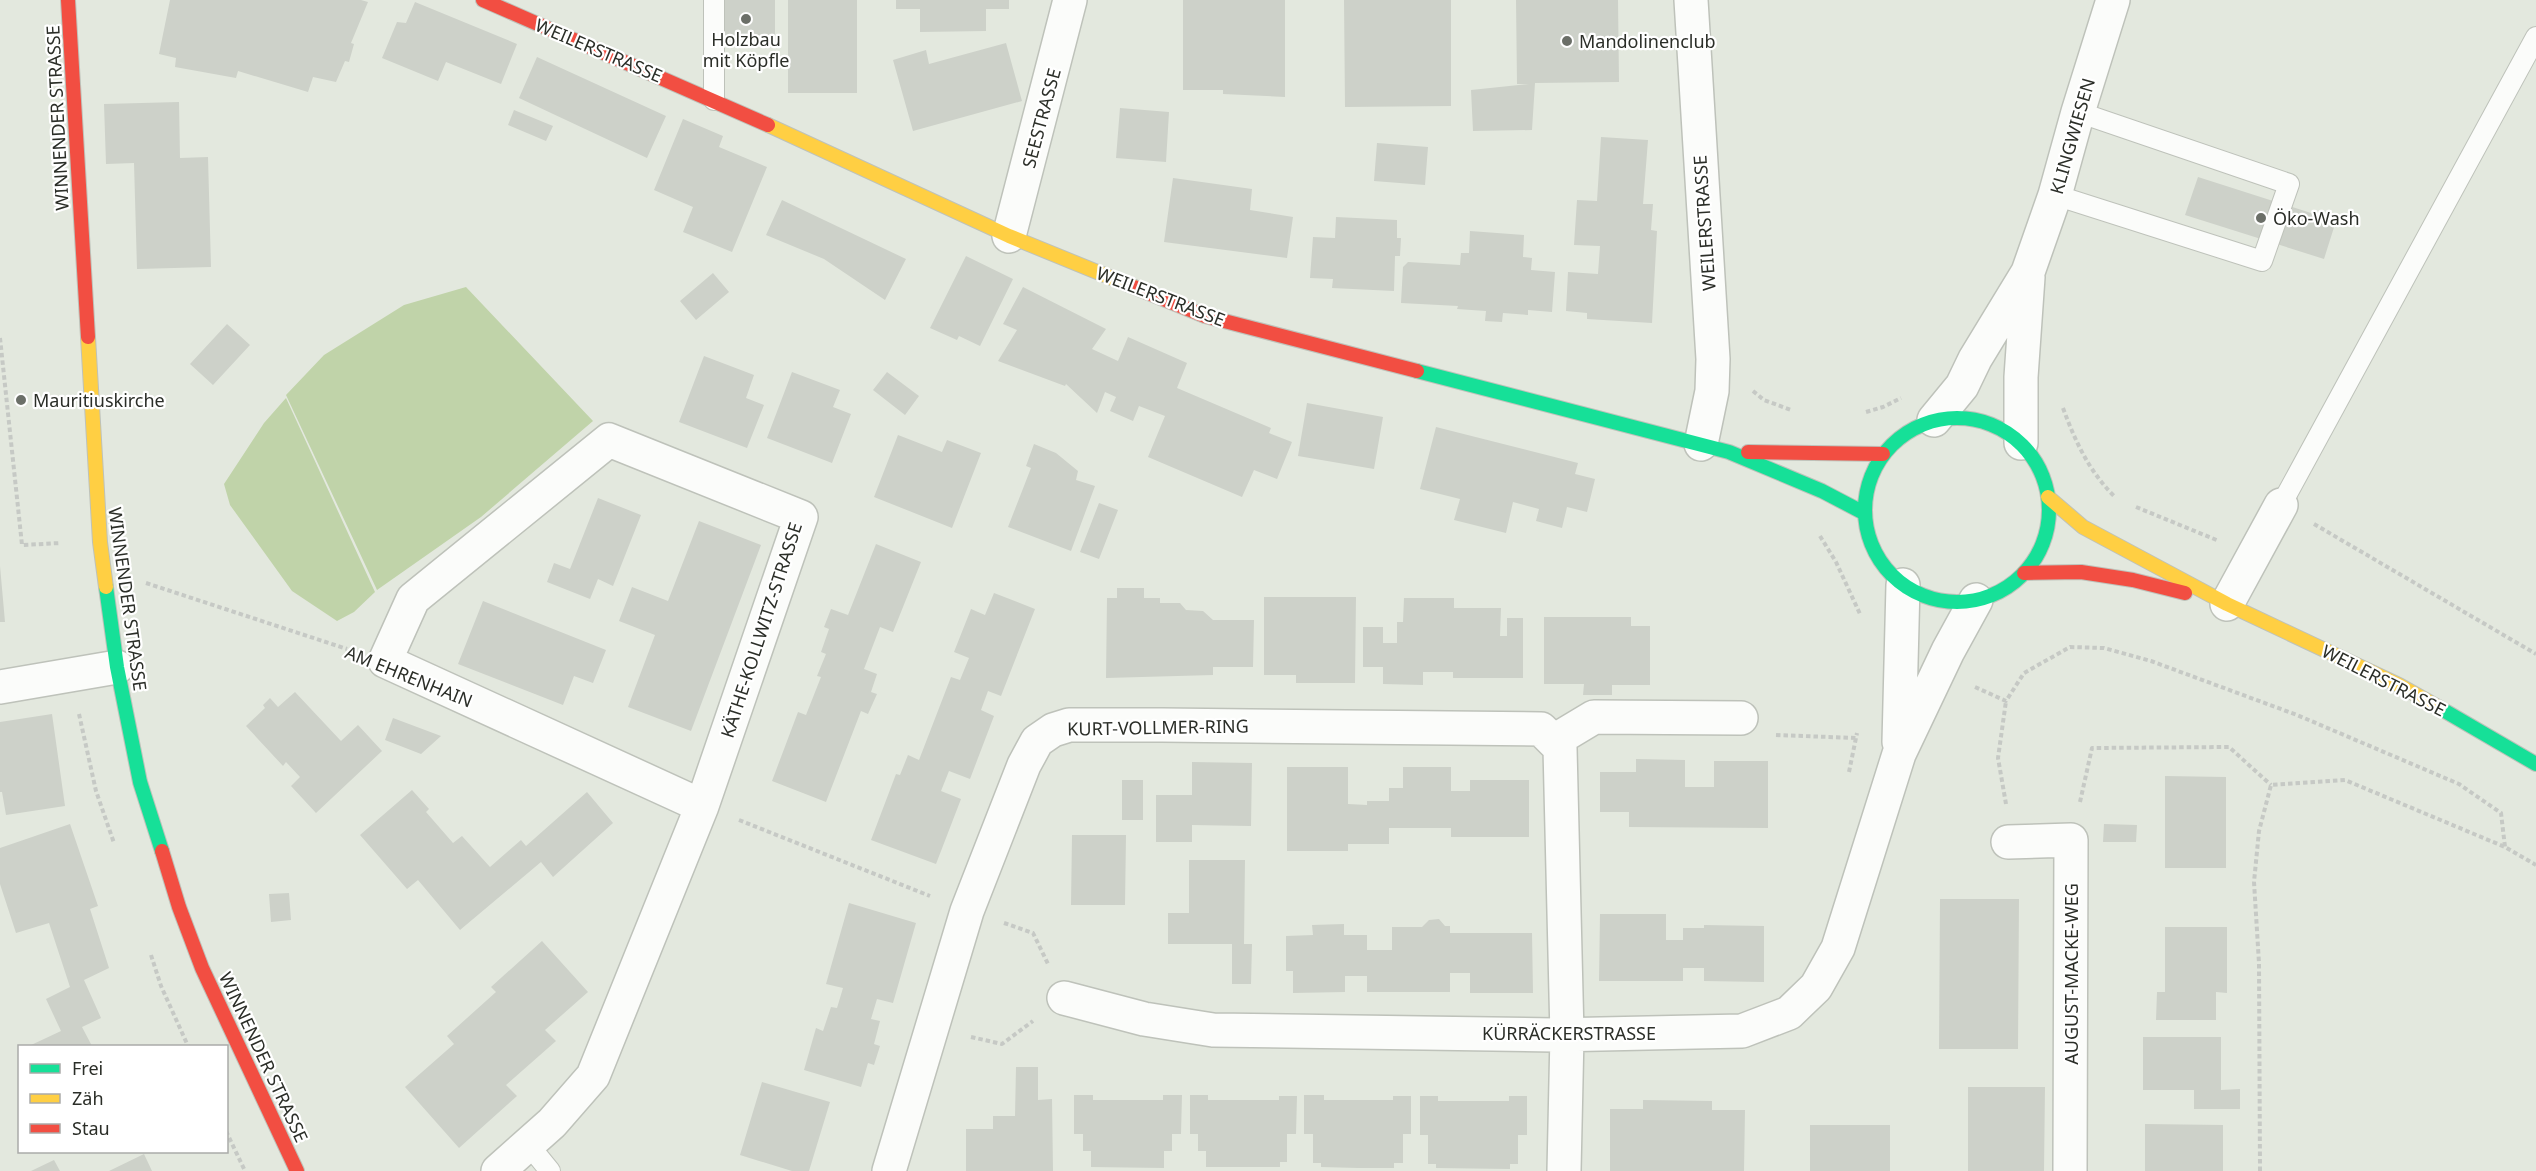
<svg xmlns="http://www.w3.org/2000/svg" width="2536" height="1171" font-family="'Noto Sans',sans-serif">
  <rect width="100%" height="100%" fill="#e3e8de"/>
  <path fill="#c0d3a9" d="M466,287L593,421L481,517L377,590L286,395L324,355L404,305Z
    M286,398L375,592L354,612L337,621L292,591L230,505L224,484L264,423Z"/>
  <path fill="#cdd1c9" d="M170,0H361L368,2L351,43L354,44L349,62L345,61L336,82L313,77L308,92L238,71L236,78L175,67L176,58L159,54Z
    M716,0H775V37H716Z
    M788,0H857V93H788Z
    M896,0H1009V9H986V31L920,32V9H896Z
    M1183,0H1285V97L1223,94V90H1183Z
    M1344,0H1451V106L1345,107Z
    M1516,0H1618L1619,82L1535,83L1532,130L1473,131L1471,90L1529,84H1517Z
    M415,2L517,44L501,84L446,62L438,81L382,58L397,22L406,23Z
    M1006,43L1022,101L913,131L893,60L926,50L929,64Z
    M537,57L666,116L647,158L519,98Z
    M179,102L180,158L208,157L211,267L137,269L134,163L106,164L104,104Z
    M1120,108L1169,112L1166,162L1116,158Z
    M514,110L553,126L546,141L508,125Z
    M683,119L723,136L719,147L767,167L732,252L683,232L693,207L654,190Z
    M1601,137L1648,140L1643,204H1653L1651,230L1657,231L1652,323L1587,319V313L1566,311L1568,272L1598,274L1600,246L1574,245L1577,200L1597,201Z
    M1377,143L1428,147L1425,185L1374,181Z
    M2198,177L2336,221L2324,259L2185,215Z
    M1173,178L1252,189L1250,210L1293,217L1287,258L1164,242Z
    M782,200L906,259L885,300L824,259L766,235Z
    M1336,217L1397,220V238H1401L1400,256H1395L1394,291L1332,288L1333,279L1310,278L1313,237L1335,238Z
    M1470,231L1524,235L1523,257L1532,258L1531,270L1555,272L1552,312L1528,310V315L1503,313L1502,322L1485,321L1486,311L1457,309L1458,306L1401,303L1403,267L1408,262L1460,265L1461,253H1469Z
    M966,256L1013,279L980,346L959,336L957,340L930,328Z
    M713,273L729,292L696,320L680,301Z
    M1023,287L1106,329L1092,349L1118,361L1128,337L1187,363L1177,388L1271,428L1269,433L1292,442L1277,479L1254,470L1242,497L1148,457L1165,416L1139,406L1133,421L1110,411L1116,397L1105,392L1097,413L1066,384L1065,386L998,361L1017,330L1003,324Z
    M227,324L250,345L213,385L190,364Z
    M704,356L754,375L746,398L764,405L747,448L679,422Z
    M792,372L840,390L833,407L851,414L832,463L767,438Z
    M887,372L919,396L905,415L873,390Z
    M1307,403L1383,417L1374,469L1298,456Z
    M1436,427L1578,463L1575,474L1595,479L1587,512L1567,507L1562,528L1536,521L1539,509L1513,502L1506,533L1454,520L1460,499L1420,489Z
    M898,435L942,452L947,440L981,453L952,528L874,497Z
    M1034,444L1056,453L1078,471L1076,480L1095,486L1071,551L1008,527L1031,468L1026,466Z
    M598,498L641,515L613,586L598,579L590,599L547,582L554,563L570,569Z
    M1099,503L1118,510L1099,559L1080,552Z
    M699,521L761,545L691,731L628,707L655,635L619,621L632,587L668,601Z
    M876,544L921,562L893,632L880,627L864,669L877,674L871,692L877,694L868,714L861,711L826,802L772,781L798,712L806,715L821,677L817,676L826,654L821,652L829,629L824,627L831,609L848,615Z
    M0,566L5,622H0Z
    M1117,588H1144V598H1160V603H1180L1186,610L1203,611L1213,620H1254L1253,667H1213V675L1106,678L1107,598H1117Z
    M994,593L1035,609L1001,696L988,691L981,710L994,716L970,779L949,771L941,791L961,799L936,864L871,840L896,774L900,775L908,755L919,760L951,677L960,680L969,658L954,652L971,609L985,615Z
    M1264,597H1356L1355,683H1296V675H1264Z
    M1404,598H1454V608H1501L1500,636H1507V618H1523V678H1453V672H1423V685L1383,684V667H1363V627H1383V643H1397V622H1403Z
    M483,601L606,650L593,683L574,676L563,705L458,664Z
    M1544,617H1631V626H1650V685H1612V695H1583L1584,684H1544Z
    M295,692L341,741L358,725L382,751L316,813L291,786L300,777L286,762L283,766L246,726L265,708L263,705L270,698L278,707Z
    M52,714L65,806L6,815L2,792H0V722Z
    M393,718L441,736L421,754L385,740Z
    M1636,759L1685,760V787H1714V761H1768V828L1629,827V812H1600V772H1636Z
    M1192,762L1252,763L1251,826L1192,825V842H1156V795H1192Z
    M1287,767H1348V804L1367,805V801H1389V788H1403V767H1451V791H1470V780H1529V837H1451V828H1389V844H1348V851H1287Z
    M2165,776L2226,777V868H2165Z
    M1122,780H1143V820H1122Z
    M412,790L429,809L426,812L453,843L462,836L490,867L521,840L526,846L587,792L613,823L553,877L541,862L460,930L418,880L407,889L360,835Z
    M70,824L98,906L90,909L109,968L84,980L101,1018L82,1027L92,1046H29L61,1031L46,999L70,987L49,923L16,933L0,884V848Z
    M2104,824L2137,825L2136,842H2103Z
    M1072,835H1126L1125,905H1071Z
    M1189,860H1245L1244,944H1252L1251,984H1232V944H1168V913H1189Z
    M289,893L291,920L271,922L269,894Z
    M1940,899H2019L2018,1049H1939Z
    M849,903L916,923L893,1003L877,999L871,1019L880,1021L874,1044L880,1046L874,1065L868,1063L861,1087L804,1070L816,1028L823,1031L831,1007L837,1008L843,988L826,984Z
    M1600,914H1666V940H1683V928H1704V925L1764,926V982L1704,981V968H1683V981H1599Z
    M1439,919L1445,926H1450V933H1532L1533,993H1470V973H1450V992H1367V976H1345V992L1293,993V971H1286V936L1313,935L1312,925L1344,924V935H1367V950H1392V927H1422L1429,920Z
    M2165,927H2227V993L2216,992V1020H2156L2157,992H2165Z
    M542,941L588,992L545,1030L556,1041L506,1085L517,1096L459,1148L405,1087L454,1044L447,1036L496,992L491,987Z
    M2143,1037H2221V1090L2240,1089V1109H2194V1090H2143Z
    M1016,1067H1038V1100L1052,1099L1053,1171H966V1129H993V1116H1015Z
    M762,1082L830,1102L809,1171H792L740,1155Z
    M1968,1087H2045L2044,1171H1968Z
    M1074,1095H1093V1100H1163V1095H1182L1181,1134H1172V1151H1164V1168L1091,1167V1151H1083V1134H1074Z
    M1190,1095H1208V1100H1279V1096H1297L1296,1134H1287V1162H1280V1167H1206V1151H1198V1134H1190Z
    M1304,1095H1324V1100H1393V1096H1411V1134H1403V1163H1394V1168H1358L1321,1167V1163H1313V1134H1304Z
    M1420,1096H1438V1101H1509V1096H1527V1135H1518V1164H1510V1169L1436,1168V1164H1428V1135H1420Z
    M1643,1100L1712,1101V1110H1745L1744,1171H1610V1109H1643Z
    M2145,1124L2223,1125V1171H2145Z
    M1810,1125H1890V1171H1810Z
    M144,1154L152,1171H109Z
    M54,1160L60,1171H31Z"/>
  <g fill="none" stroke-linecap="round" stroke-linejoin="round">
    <g stroke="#bec2ba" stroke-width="22">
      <path id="lane" d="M714,0V100
        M2055,195L2262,261L2289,184L2078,112
        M2281,505L2536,37
        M528,1144L550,1171"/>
    </g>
    <g stroke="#bec2ba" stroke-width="36">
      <path id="street" d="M1691,0L1713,359L1712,391L1701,444
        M1009,236L1070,0
        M1934,420L1962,386L1975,359L2028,272L2055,195L2078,112L2113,0
        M2021,443V377L2028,277
        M2227,604L2281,505
        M0,687L117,667
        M1554,741L1594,717L1741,718
        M1899,742L1903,585
        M2008,842L2071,840L2070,1171
        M1064,998L1144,1019L1213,1030L1554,1035L1742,1031L1789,1013L1816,987L1838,948L1899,754L1948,651L1976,600
        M498,1171L552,1123L593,1076L702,806L801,517L609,440L413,599L385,661L702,806
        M889,1171L967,911L1024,765L1037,741L1053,730L1069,725H1162L1541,729L1560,748L1567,1035L1564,1171"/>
    </g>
    <g stroke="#bec2ba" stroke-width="16">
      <path id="fast" d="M1417,371L1729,452L1822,491L1864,513
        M1865 510a92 92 0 1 1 184 0a92 92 0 1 1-184 0Z
        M106,587L117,667L140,782L162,851
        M2438,707L2536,764"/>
    </g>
    <g stroke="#bec2ba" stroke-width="16">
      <path id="slow" d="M768,125L1009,236L1134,287
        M88,337L100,542L106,587
        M2048,497L2083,527L2227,604L2399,685L2438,707"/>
    </g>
    <g stroke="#bec2ba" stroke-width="16">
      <path id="jam" d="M68,0L88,337
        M483,0L768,125
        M1134,287L1205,316L1417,371
        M1748,452L1883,454
        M2024,573L2081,572L2133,580L2185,593
        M162,851L179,907L202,968L297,1171"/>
    </g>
    <path stroke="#c6c9c5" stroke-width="4" stroke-dasharray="4.5 3" stroke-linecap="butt" d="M0,338L22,545L61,543
      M1753,391L1764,400L1791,410
      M2063,408C2075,441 2089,471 2114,496
      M1866,412L1883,407L1901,398
      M2136,507L2219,541
      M2314,524L2536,654
      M1820,536L1836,562L1860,614
      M146,583L347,649
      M1975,687L2006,701L2024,673L2070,647L2104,648L2151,661L2297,715L2459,784L2501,813L2505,847
      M79,714L96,791L114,843
      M1776,735L1856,738
      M1849,772L1857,733
      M2080,802L2092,748L2229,747L2271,785
      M2006,804L1998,758L2006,701
      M739,820L930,896
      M1004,923L1033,933L1048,964
      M151,955L161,986L188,1046
      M971,1037L1002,1044L1033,1021
      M226,1131L245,1171
      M2260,1171L2259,963L2254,882L2259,831L2271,785L2345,780L2505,847L2536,865"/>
    <use href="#lane" stroke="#fbfcfa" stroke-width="20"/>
    <use href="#street" stroke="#fbfcfa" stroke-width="33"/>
    <use href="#fast" stroke="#16e098" stroke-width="14"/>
    <use href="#slow" stroke="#ffcf43" stroke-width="14"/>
    <use href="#jam" stroke="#f24e42" stroke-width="14"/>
  </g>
  <g fill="#6b6f68" stroke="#fff" stroke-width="2">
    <circle cx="746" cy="19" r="6"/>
    <circle cx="1567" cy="41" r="6"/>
    <circle cx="2261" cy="218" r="6"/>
    <circle cx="21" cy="400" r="6"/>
  </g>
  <g text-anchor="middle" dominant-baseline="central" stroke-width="4.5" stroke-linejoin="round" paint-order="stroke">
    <g font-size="18" fill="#2b2e28" stroke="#fff" text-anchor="start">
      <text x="746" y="39" text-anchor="middle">Holzbau<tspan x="746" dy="21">mit Köpfle</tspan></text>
      <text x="1579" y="41">Mandolinenclub</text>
      <text x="2273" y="218">Öko-Wash</text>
      <text x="33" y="400">Mauritiuskirche</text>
    </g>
    <g font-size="18" fill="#2b2e28" stroke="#fff">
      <text transform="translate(599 50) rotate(23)">WEILERSTRASSE</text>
      <text transform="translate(57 118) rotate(-93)">WINNENDER STRASSE</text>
      <text transform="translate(1041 118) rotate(-75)">SEESTRASSE</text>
      <text transform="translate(2072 136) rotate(-74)">KLINGWIESEN</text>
      <text transform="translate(1704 223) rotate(-94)">WEILERSTRASSE</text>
      <text transform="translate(1161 296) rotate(21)">WEILERSTRASSE</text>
      <text transform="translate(128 599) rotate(82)">WINNENDER STRASSE</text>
      <text transform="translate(761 630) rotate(-72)">KÄTHE-KOLLWITZ-STRASSE</text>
      <text transform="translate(409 676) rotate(22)">AM EHRENHAIN</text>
      <text transform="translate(2384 680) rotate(27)">WEILERSTRASSE</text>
      <text transform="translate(1158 727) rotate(-1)">KURT-VOLLMER-RING</text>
      <text transform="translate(2071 974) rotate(-90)">AUGUST-MACKE-WEG</text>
      <text x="1569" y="1033">KÜRRÄCKERSTRASSE</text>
      <text transform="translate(264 1057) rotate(65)">WINNENDER STRASSE</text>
    </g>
  </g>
  <rect x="18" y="1045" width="210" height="108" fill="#ffffff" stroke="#aaaba9" stroke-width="1.5"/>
  <rect x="30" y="1064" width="30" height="9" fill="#16e098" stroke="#aaaba9" stroke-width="1.5"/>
  <text x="72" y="1075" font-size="18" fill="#2b2e28">Frei</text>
  <rect x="30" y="1094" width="30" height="9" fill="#ffcf43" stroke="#aaaba9" stroke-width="1.5"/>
  <text x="72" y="1105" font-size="18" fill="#2b2e28">Zäh</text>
  <rect x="30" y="1124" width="30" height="9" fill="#f24e42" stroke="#aaaba9" stroke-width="1.5"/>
  <text x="72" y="1135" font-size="18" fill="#2b2e28">Stau</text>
</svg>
